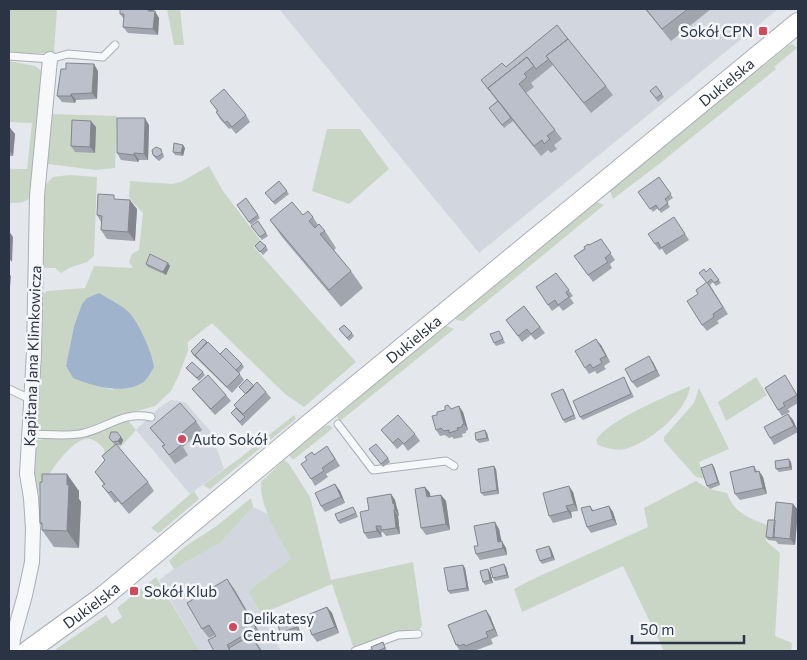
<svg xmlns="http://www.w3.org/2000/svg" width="807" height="660" font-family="Commissioner,sans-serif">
  <rect width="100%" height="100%" fill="#e4e7ec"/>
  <path fill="#d2d6de" d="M279,9H778L479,253Z
    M171,400L185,402L211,432L224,469L190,494L136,430L160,407Z
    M253,507L268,514L291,559L248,591L281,651H200L159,580L174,569L220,543Z"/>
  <path fill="#c9d6c5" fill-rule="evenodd" d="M9,9H57L54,53H9Z
    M167,9H180L184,45H174Z
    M792,44L797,48L774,67L776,69L659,164L613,199L610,191L788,46Z
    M9,61L35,66L41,71L42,81L34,193C27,203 21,203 9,203V169H27L32,123L9,122Z
    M51,114L117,116L115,168L96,170L48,164L45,158Z
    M327,129H360L389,169L349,204L312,191Z
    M209,166L223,191L261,241L254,247L356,362L304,407L285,394L212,323L188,342V351L178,377L171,391L155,406L116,417L83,431H41L36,429L41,296L47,291L85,288L94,266L133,268L129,262L132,254L139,250L143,213L129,198L130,181L172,184L181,182ZM99,294L113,390L73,378L66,366L74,326L82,304L87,298Z
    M69,175L97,177L94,256L87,262L69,268L61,273L55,268H39L44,191L47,183L53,177Z
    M597,202L604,205L463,321L456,320V316Z
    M446,326L454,329L339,422L337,416L441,328Z
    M756,377L767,395L726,421L718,402Z
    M690,386C688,411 649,443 625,449C617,451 606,448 598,445L596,440C608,420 667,396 690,386Z
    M699,388L729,449L699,462L705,479L696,477L664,441V437L694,403Z
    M294,415L296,419L210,489L203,485L240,458Z
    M127,419L136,430L106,463L104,449C101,446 97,441 91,439C71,434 43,483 36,498L29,474L31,441L64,436L74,438L94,434Z
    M329,425L333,428L293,460L289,455L325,426Z
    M284,460L289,464L310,497L331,580L413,562L422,625L420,629L409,630L354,649L332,584L261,614L248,591L291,559C280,537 259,507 261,482Z
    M696,481L709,489L727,493C734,513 749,518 767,525L766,541L780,553L775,636L792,643L791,651H664L623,566L522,612L514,589L529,581L648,527L644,508Z
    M194,491L199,499L160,532L158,533L151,528Z
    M251,498L253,507L220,543L174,569L169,561L183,548L218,525Z
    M156,577L200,651H57L56,649L106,615L112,624L122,617L117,608Z"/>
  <path fill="#9fb4cc" d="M99,293C110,300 125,306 132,316C141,328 152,353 154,367C151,372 147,380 142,383C121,395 93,386 73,378L66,366L74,326L82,304L87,298Z"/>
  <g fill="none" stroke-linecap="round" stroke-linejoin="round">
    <g stroke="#a9aeb7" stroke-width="9">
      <path id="service" d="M9,56L50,59L68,54L103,57L115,45
        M9,389L32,400
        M338,424L373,470L446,461L454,466
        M30,434C45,434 71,437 84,433C109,427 123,411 151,417
        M355,651L398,635L418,634"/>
    </g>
    <g stroke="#a9aeb7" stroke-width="16">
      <path id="minor" d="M12,651L13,638L25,595L32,562L33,529L31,498L27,474L34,352L37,196L50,59"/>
    </g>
    <g stroke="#a9aeb7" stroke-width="22">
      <g id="secondary">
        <path id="s1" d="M28,651L104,596L311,423L798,23"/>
      </g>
    </g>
    <use href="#service" stroke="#f7f8fa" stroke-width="7"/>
    <use href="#minor" stroke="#f7f8fa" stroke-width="14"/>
    <use href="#secondary" stroke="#fff" stroke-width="20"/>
  </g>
  <path fill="#a1a5ae" d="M645,9H711L671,41Z
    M153,11L159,18L158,35L128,33L123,27L124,19L120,14Z
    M557,25L606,86L613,95L591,113L553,65L531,83L534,87L526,93L562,139L554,145L557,149L551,153L548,150L541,156L512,120L513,121L504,128L489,108L497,101L481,80L506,67Z
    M98,71L97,99L76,100L75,103L62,102L57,96Z
    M656,86L664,97L658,102L650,91Z
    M210,101L246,115L250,122L236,134L231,128L229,129L220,119L216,112L217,111Z
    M149,125L148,160H139L138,162L121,160L117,153Z
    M9,127L10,128L15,134L13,156H9Z
    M96,127L95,153L75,152L71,146Z
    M185,148L183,156L175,155L173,152Z
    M163,153L164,157L159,161L155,158L153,155Z
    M659,177L673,198L667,202L670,207L661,213L658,208L653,212L638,192Z
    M279,181L289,194L275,205L265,193Z
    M246,198L260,218L251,225L237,205Z
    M117,199L137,209L135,241L107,239L101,230V222L97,215Z
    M303,215L313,217L318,225L325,231L336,248L334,250L351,271L363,288L341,307L282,237L270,220Z
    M258,221L268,236L262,240L251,226Z
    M679,224L689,240L666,255L662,249L659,250L655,244Z
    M601,239L615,260L610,264L612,268L593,282L574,256L589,245Z
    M255,246H266L268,250L263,255Z
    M168,263L170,266L166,275L148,267L146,264Z
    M710,268L721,283L716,286L713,282L710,285L728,314L717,321L719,323L707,331L702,325L706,283V272Z
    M556,273L573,296L570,298L574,303L563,311L559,306L552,311L536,287Z
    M524,306L545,333L535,340L531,335L522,342L506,320Z
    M339,329L352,333L354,336L349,341Z
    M501,334L505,343L496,346L494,343Z
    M207,342L220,354L242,364L244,367L239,373L244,380L232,393L193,355L191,351Z
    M601,345L610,362L604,366L606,369L597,374L595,371L589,374L585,368Z
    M653,362L660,376L637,388L632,382Z
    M186,368L203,372L205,375L199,381Z
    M785,375L798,397V403L788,409L790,412L782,416L778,410Z
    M626,381L634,397L583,420L580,417Z
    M254,386L266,392L271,398L242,426L231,413L236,408L234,405L245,394L239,387Z
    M192,389L226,395L231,401L215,415L197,395Z
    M563,389L565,392L576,419L565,423L563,420Z
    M451,409L463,412L468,430L466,431V433L462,434L463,437L454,439L452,437L449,438L445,435L440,436L436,430L437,415Z
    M788,414L793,420L798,432L774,445L770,438Z
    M196,421L202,430L183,447L188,455L175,464L162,446L164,445L150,428Z
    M381,430L415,434L420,441L408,451L403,444L397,449Z
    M117,432L123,440L121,445H116L148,482L154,491L129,514L118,501L115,503L109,495L102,486L104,485L95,472L105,461L102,456L115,445L109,438Z
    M487,433L489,441L479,443L476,440Z
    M371,452L388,458L390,462L383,467Z
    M332,453L340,466L326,474L328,477L315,486L311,479L314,455Z
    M791,462L792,470L779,472L776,469Z
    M754,466L757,471H759L763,477L767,494L740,500L735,494Z
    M714,467L720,485L710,489L707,486Z
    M496,469L499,494L484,496L481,493Z
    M335,484L340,491L345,503L325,512L321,506Z
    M425,487L430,493V497L441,495L446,501L450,530L426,535L421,528Z
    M79,491V499L81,502L79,548L54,547L42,530V526L40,523Z
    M573,492L578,511L571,512L572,518L553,523L549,516Z
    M391,494L395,500L396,507L398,510L399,516H398L400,534L386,536L383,532L381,533L382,537L368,539L364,533L369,510Z
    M793,504L798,510L795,545L778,544L776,541L768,540L766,537L775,520Z
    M590,506L594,511L609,506L613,512L617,525L591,533L587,527Z
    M355,510L358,517L340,524L338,521Z
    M499,529L501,541L506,548L507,555L480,560L476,554L478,546Z
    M549,546L551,549L555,560L542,564L540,561Z
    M506,567L509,578L495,581L493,578Z
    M465,568L469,591L450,594L448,591Z
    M490,572L493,583L485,585L483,582Z
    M227,579L234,589L262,637L256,641L262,651H214L216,636L215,635L209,638L202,629Z
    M327,607L332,613L339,633L317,642L312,635Z
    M292,614L296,621L301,634L291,638L292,641L287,643L282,637Z
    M490,616L498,636L491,639L493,644L474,651H469L468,650L466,651H463L462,650L460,651L456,645Z
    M383,642L387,651H373Z"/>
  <path fill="#83868d" d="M149,9H154L153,17L148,11Z
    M155,11L159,18L158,35L153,29Z
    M94,64L98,71L97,99L92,93Z
    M71,94L76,100L75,103L71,96Z
    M145,118L149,125L148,160L144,154Z
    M91,121L96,127L95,153L90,147Z
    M10,128L15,134L13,156L9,150Z
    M183,145L185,148L183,156L181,153Z
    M134,153L139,160L138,162L134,155Z
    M130,200L137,209L135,241L128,232Z
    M9,231L13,237L12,262L9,258Z
    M168,263L170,266L166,275L163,272Z
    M9,274L11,276L10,287L9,285Z
    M596,339L601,345L610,362L606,356Z
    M649,356L653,362L660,376L656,370Z
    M563,389L565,392L576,419L574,415Z
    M459,406L463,412L468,430L464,424Z
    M788,414L793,420L798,431L794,426Z
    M485,430L487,433L489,441L487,438Z
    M121,437L123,440L121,445L118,441Z
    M789,459L791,462L792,470L790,467Z
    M712,464L714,467L720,485L718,482Z
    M494,466L496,469L499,494L497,490Z
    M759,471L763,477L767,494L763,488Z
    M67,474L79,491V499L81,502L79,548L67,531Z
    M335,484L340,491L345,503L341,497Z
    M569,486L573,492L578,511L574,504Z
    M425,487L430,493L431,504L427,497Z
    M391,494L395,500L399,516L395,510L393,504Z
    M441,495L446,501L450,530L446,524Z
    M793,504L798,510L795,545L790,539Z
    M566,506L571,512L572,518L568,511Z
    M609,506L613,512L617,525L613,519Z
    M394,510L398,516L400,534L396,528Z
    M495,522L499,529L503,548L498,542Z
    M376,526L381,533L382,537L377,531Z
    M502,541L506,548L507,555L503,548Z
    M549,546L551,549L555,560L552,557Z
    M504,564L506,567L509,578L507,575Z
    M463,565L465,568L469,591L467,588Z
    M488,569L490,572L493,583L490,580Z
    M227,579L234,589L262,637L256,628Z
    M327,607L332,613L339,633L335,627Z
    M486,610L490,616L498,636L494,629Z
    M292,614L296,621L301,634L297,627Z"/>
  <path fill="#bbc0ca" stroke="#83868d" d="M120,9H149L148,11H155L153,29L123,27L124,14H120Z
    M646,9H688L662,29Z
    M557,25L568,39L546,56L549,59L536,69L527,57L488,88L490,91L481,80L502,63L506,67Z
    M568,39L606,86L584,103L546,56Z
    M527,57L534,66L524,74L527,77L519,84L555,130L547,136L550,139L544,144L542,140L534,146L488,88Z
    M66,63L94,64L92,93L71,94V96H57L61,69H66Z
    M656,86L662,94L656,98L650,91Z
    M224,89L246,115L232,127L227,121L225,123L216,112L218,111L210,101Z
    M498,101L511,118L502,125L489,108Z
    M117,118H145L144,154L134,153V155L117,153Z
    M72,120L91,121L90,147L71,146Z
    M9,127L10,128L9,150Z
    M174,143L183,145L181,153L173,152Z
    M156,147L161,149L162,154L157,157L153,155L152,150Z
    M659,177L671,194L665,199L668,203L659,210L656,205L650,209L638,192Z
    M279,181L287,191L273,202L265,193Z
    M98,194L114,195V199L130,200L128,232L101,230L102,216L97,215Z
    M246,198L258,215L249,222L237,205Z
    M292,202L303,215L308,211L313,217L309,221L315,228L319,224L325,231L320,234L351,271L329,290L270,220Z
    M674,217L685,234L661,248L658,242L655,244L648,234Z
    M258,221L266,233L260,237L251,226Z
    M601,239L611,253L605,258L608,262L588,275L574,256L585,249L584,247L588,244L589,245Z
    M260,241L266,246L260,252L255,246Z
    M150,254L168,263L163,272L146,264Z
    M710,268L719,280L714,283L711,279L707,283L699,273L704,269L706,272Z
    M556,273L569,290L566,292L569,297L558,305L555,300L548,305L536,287Z
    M707,282L723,307L713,314L714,317L702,325L687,301L698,294L696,290Z
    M524,306L540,327L531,334L527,329L518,336L506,320Z
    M344,325L352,333L347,338L339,329Z
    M499,331L503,339L494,343L490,334Z
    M203,339L207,342L195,355L197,358L191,351Z
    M596,339L606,356L600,359L602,363L593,368L590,364L585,368L575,351Z
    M208,342L240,374L227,387L195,355Z
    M226,348L242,364L236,370L220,354Z
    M649,356L656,370L632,382L625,369Z
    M192,362L203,372L197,378L186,368Z
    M208,375L226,395L211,409L192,389Z
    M785,375L797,395L783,403L785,406L778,410L765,388Z
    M624,377L631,394L580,417L573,401Z
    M247,379L254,386L246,394L239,387Z
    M257,382L266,392L243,414L234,405Z
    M563,389L574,415L563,420L551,394Z
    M180,403L196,421L176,438L181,445L169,455L162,446L165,445L150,428Z
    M448,405L451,409L459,406L464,424L462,425V427L457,428L458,430L449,433V430L444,431L441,428L436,430L432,416L437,415V412L445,410V406Z
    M236,408L245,417L240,422L231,413Z
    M788,414L794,426L770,438L764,427Z
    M398,415L415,434L404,444L398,438L393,443L381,430Z
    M485,430L487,438L476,440L475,433Z
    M111,432H117L121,437L118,441L113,442L109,438Z
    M116,444L148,482L122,504L111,491L109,493L102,486L105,484L95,472L105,460L102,456Z
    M376,444L388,458L381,464L369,449Z
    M327,446L335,459L322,468L324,471L311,479L301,464L307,460L305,457L312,452L314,455Z
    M789,459L790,467L776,469L775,461Z
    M712,464L718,482L707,486L701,468Z
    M494,466L497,490L481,493L478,469Z
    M754,466L755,472L759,471L763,488L735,494L730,472Z
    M42,474H67V485H69L67,531L42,530V523H40V482H42Z
    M335,484L341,497L321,506L315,493Z
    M569,486L574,504L566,506L568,511L549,516L543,493Z
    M425,487L427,497L441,495L446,524L421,528L415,489Z
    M391,494L393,504L394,503L395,510H394L396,528L381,530V526H376L377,531L364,533L360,512L369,510L367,498Z
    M776,502L793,504L790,539L773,537Z
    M590,506L592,511L609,506L613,519L587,527L581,508Z
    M353,507L356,513L338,521L335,514Z
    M768,520H775L774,538L766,537Z
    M495,522L498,542L502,541L503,548L476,554L474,546H478L474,526Z
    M549,546L552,557L540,561L536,550Z
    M504,564L507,575L493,578L490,568Z
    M463,565L467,588L448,591L444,568Z
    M488,569L490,580L483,582L480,571Z
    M227,579L256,628L227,645L230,651H214L208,640L216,636L209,625L202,629L187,603Z
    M327,607L335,627L312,635L305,616Z
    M486,610L494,629L486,632L488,637L465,646L464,644L459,646L458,644L456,645L448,625Z
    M292,614L297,627L286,631L288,635L282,637L276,620Z
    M251,635L260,650L259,651H230L229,648Z
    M383,642L385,648L377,651H373L371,647Z"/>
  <g fill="#d1495b" stroke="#f4f6f9" stroke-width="2">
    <rect x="758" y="26" width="10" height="10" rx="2.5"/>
    <circle cx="182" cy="439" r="5"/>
    <rect x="129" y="586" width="10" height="10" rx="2.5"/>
    <circle cx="233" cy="627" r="5"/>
  </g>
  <g text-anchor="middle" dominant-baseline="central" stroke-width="5" stroke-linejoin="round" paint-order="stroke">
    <g font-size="15" fill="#2b3445" stroke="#f4f6f9" text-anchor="start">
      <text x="753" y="31" text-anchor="end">Sokół CPN</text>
      <text x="192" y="439">Auto Sokół</text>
      <text x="144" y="591">Sokół Klub</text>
      <text x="243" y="618">Delikatesy<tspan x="243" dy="17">Centrum</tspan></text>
    </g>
    <g font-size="15" fill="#2b3445" stroke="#f4f6f9">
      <text stroke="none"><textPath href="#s1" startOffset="901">Dukielska</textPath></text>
      <text stroke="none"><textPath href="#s1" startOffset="496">Dukielska</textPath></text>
      <text transform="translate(32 356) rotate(-88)">Kapitana Jana Klimkowicza</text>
      <text stroke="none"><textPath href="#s1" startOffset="78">Dukielska</textPath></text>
    </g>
  </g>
  <rect width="807" height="660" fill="none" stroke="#2b3445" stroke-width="20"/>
  <path d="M632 635v8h112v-8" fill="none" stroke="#2b3445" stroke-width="2.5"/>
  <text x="640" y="635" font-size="15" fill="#2b3445" stroke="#f4f6f9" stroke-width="4" paint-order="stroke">50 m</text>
</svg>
